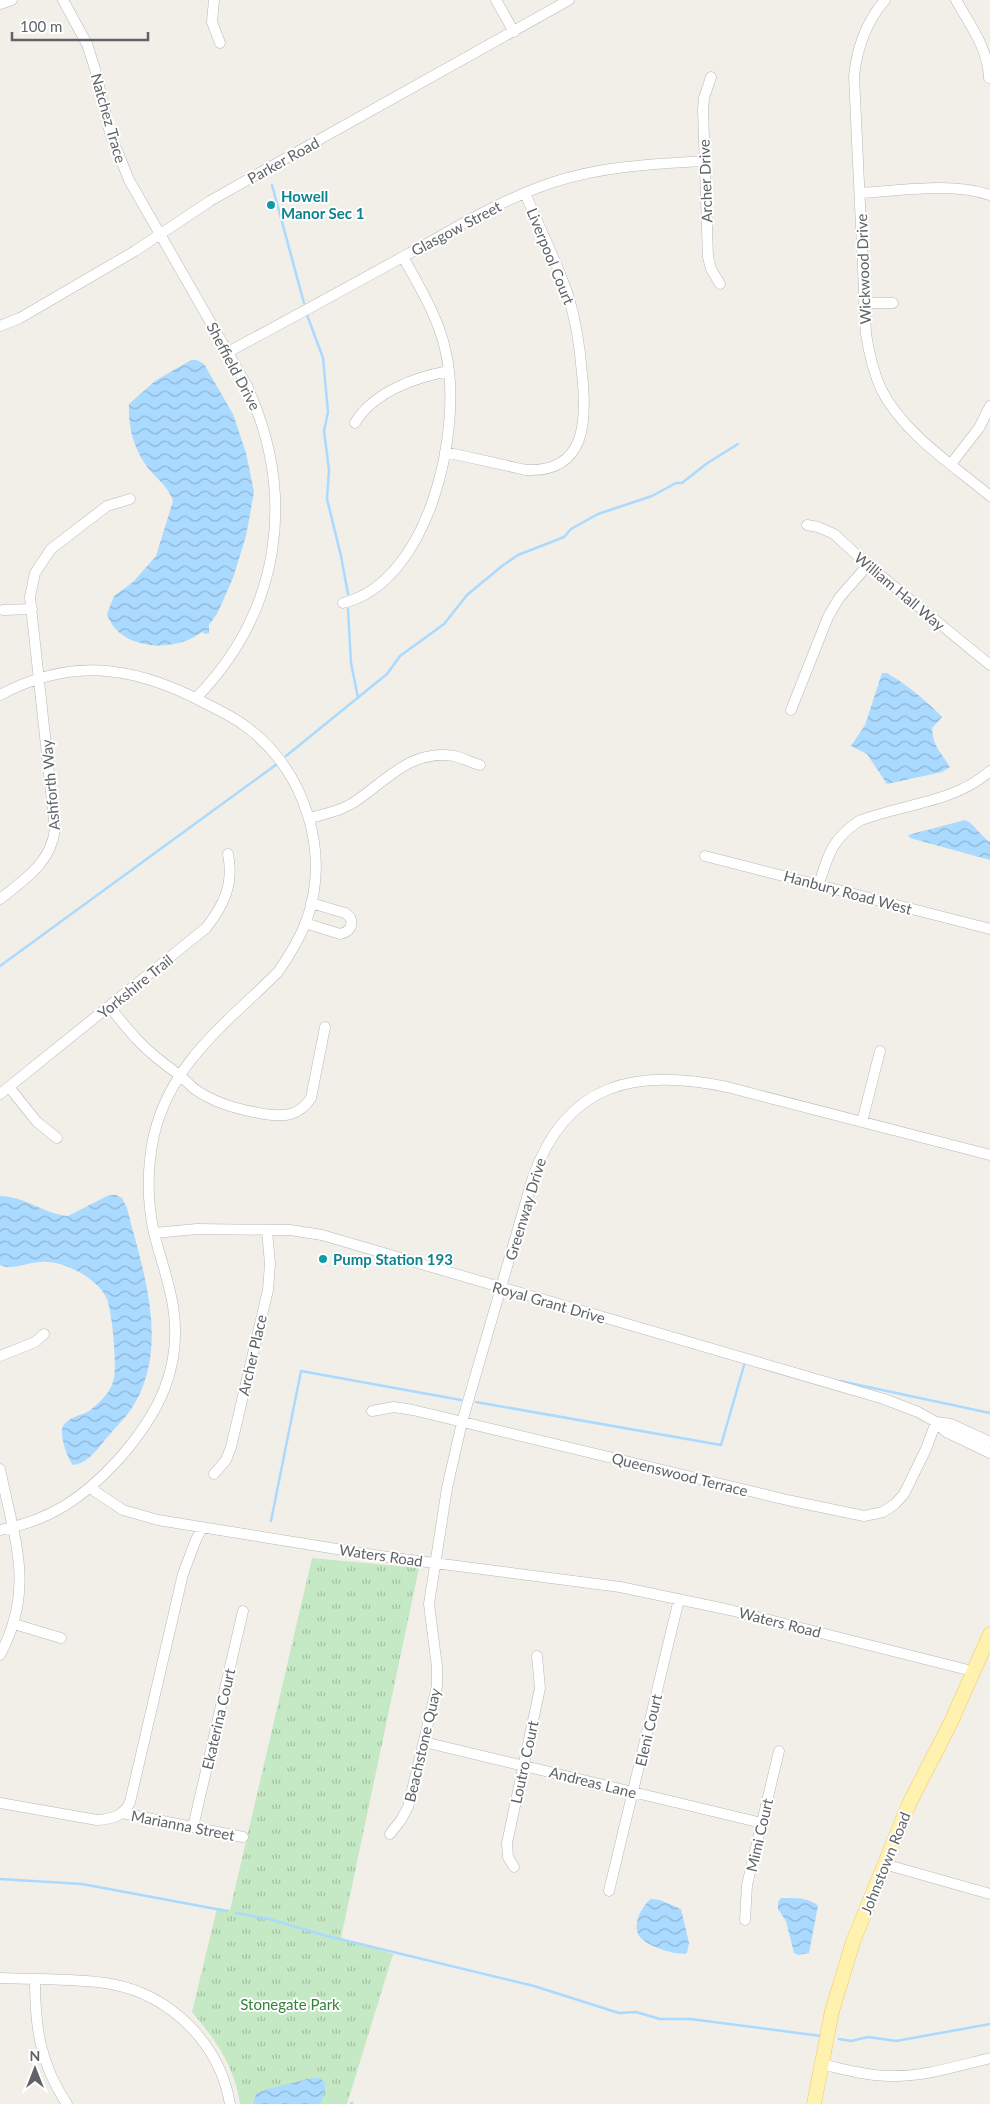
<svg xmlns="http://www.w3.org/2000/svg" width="990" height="2104" font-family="Lato,sans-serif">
  <defs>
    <pattern id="park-tufts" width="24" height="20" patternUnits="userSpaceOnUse" patternTransform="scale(1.25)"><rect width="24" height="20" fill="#c5e8c5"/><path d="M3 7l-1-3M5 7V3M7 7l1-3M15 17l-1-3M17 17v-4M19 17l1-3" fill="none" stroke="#a3c0a4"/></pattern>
    <pattern id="water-waves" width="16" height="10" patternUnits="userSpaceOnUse" patternTransform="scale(1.25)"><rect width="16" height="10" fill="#aadaff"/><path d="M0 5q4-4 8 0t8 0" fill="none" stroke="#8eb4d2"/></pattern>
  </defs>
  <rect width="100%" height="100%" fill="#f1efe8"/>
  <path fill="url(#park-tufts)" d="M312,1558L419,1568L341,1938L393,1954L347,2104H240C235,2067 216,2040 192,2012L217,1908L230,1910Z"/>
  <path fill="url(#water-waves)" d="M191,360H197L204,364L233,414L246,453L254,492L246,536L233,578L217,614L209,625V633L206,634L202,632C175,653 119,651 107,614L114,596L133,582L156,556L173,501C168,485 154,477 145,464C133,446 128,425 129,404L155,381Z
    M882,673H887C907,685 926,700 942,717L932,728C933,747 941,752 950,767L942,772L887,784L867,754L851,746L865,725Z
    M965,820C975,824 980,836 990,842V860L910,838L908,835Z
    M109,1195H116L122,1198L127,1208C143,1272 172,1349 130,1411C124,1419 116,1427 110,1434C100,1445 89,1464 73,1465C67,1458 59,1435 63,1426C69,1416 81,1416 89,1411C98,1404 110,1393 113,1382C118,1369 112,1312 107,1299C98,1278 63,1260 41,1262C29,1262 11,1271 0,1265V1196C24,1196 44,1214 68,1216Z
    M781,1898C792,1898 810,1897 818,1906L809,1953L798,1955L794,1953L786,1921L778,1909V1902Z
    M651,1899L660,1900L681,1909L689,1943L687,1953C676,1956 647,1946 640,1937C631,1926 642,1905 651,1899Z
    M313,2078H320L325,2083V2092L320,2104H253L256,2094L267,2089Z"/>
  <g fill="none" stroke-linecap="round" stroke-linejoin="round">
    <path stroke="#aadaff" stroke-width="2.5" d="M272,185L304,303
      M306,312L323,358L328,412L324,431L329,470L327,499L341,556L348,594
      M348,609L351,663L358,698
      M286,756L387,674L400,656L444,624L467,595L502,566L518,555L564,537L571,529L598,514L652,496L676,483H682L706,464L738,444
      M0,966L277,764
      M840,1381L990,1413
      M476,1402L721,1445L745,1362
      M271,1521L301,1371L461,1400
      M0,1879L82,1884L227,1911
      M236,1913L269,1919L323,1935L534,1986L619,2013L636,2012L660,2019H690L821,2036
      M839,2039L851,2041L868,2037L896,2041L990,2024
      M351,2104L352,2103"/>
    <g stroke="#b5b8bc" stroke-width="11">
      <path id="minor" d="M63,0L87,44L95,69L110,133L129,180L247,386C297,496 281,611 196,698
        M214,0L212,22L220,43
        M496,0L514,32
        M885,0C866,22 857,48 854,76L866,334C869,353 873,371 881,389C903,433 953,465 990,496
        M956,0C970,25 988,48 989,78
        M0,4L12,0
        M711,77L704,98L703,110L708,257L711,269L720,284
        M860,193C902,191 949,182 990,195
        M864,303H893
        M0,326L20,318L135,251L210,201L263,171L569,0
        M228,352C288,320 348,287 408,254C456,228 502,199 554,182C603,166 654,164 704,161
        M355,423C373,392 416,377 449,371
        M445,452L526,470C587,473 587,419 582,374C580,347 576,321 568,295C556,260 539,227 525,193
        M951,464L979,428L990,406
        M807,525L818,527L834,534L868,565L990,665
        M343,603C430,582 463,429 446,353C439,318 420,288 403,257
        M3,610L32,609
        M0,695C70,658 130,665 199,700C216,709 233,716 248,728C306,773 331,853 306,922C299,940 289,956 278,972C228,1022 171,1062 154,1135C147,1167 147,1201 154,1233C160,1257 169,1281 173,1306C183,1368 158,1415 118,1460C83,1498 51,1520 0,1530
        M791,710L828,617L839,598L868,565
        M310,818C325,814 343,810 356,801C388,779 412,749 454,756C463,758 472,763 480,765
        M705,856L990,929
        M819,884C828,855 832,839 859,821C902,804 954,803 990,771
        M0,899C25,879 51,863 55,829L30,597L35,573L51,549L107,506L130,499
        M305,923L340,934C349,932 354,926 350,917L345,913L311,903
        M110,1007C133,1037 147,1052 178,1074C185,1079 189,1085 196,1090C216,1104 240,1110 264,1114C285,1117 299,1116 311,1098L325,1027
        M9,1087L37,1122L57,1138
        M0,1094L206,928C224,905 234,884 228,854
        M862,1122L880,1051
        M154,1233L197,1229L290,1230L322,1235L884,1399L918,1412L936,1422L946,1432L990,1453
        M0,1356L35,1342L44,1334
        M372,1411L394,1407L413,1410L787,1500L864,1516L883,1512L895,1504L904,1494L926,1449L936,1422
        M936,1422L951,1424L990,1442
        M0,1469C14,1539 36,1588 0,1655
        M214,1474L226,1460L231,1447L268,1290L270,1264L267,1230
        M90,1488L123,1510L158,1520L380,1556L620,1587L730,1610L972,1671
        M14,1624L61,1638
        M424,1742L762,1823
        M0,1803L97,1820C112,1819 124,1816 130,1802L183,1574L195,1542L202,1528
        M122,1813L243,1837
        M193,1827L243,1611
        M390,1834L401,1820L408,1807L437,1686V1667L429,1604L447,1488L462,1422L533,1177C567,1082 636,1068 727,1087L990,1155
        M884,1864L990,1894
        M514,1867L508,1857L507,1843L540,1688L537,1656
        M609,1891L679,1599
        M745,1920L747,1885L779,1751
        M0,1978C36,1980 75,1978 111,1984C171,1995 220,2044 230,2104
        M35,1980C35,2027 40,2064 67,2104
        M821,2064C844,2069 867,2076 890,2076C924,2077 957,2066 990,2058"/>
    </g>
    <g stroke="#f2c960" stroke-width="15">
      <path id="major" d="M814,2104L832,2011L853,1942L909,1804L951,1722L990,1634"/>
    </g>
    <use href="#minor" stroke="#fff" stroke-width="10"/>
    <use href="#major" stroke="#fff2af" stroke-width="14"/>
  </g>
  <g fill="#0f9aa8" stroke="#fff" stroke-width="2">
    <circle cx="271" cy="205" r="5"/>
    <circle cx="323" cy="1259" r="5"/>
  </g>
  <g text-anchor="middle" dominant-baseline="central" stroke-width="4" stroke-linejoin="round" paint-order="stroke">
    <g font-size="15" fill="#5f6368" stroke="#fff">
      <text transform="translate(109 118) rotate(74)">Natchez Trace</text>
      <text transform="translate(283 160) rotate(-29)">Parker Road</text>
      <text transform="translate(705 181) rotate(-92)">Archer Drive</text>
      <text transform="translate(456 228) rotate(-28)">Glasgow Street</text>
      <text transform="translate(551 256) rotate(68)">Liverpool Court</text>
      <text transform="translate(863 269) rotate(-92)">Wickwood Drive</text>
      <text transform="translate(234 366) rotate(62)">Sheffield Drive</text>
      <text transform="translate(900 591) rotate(40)">William Hall Way</text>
      <text transform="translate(50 785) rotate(-95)">Ashforth Way</text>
      <text transform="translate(848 892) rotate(15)">Hanbury Road West</text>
      <text transform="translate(135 986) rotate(-39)">Yorkshire Trail</text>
      <text transform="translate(525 1209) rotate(-73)">Greenway Drive</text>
      <text transform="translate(549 1302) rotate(16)">Royal Grant Drive</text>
      <text transform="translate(252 1355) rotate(-77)">Archer Place</text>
      <text transform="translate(680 1474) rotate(14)">Queenswood Terrace</text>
      <text transform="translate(381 1555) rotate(8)">Waters Road</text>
      <text transform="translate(780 1622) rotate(14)">Waters Road</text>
      <text transform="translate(218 1719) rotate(-77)">Ekaterina Court</text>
      <text transform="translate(648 1730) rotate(-77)">Eleni Court</text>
      <text transform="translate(422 1745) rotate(-77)">Beachstone Quay</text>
      <text transform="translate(524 1762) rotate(-78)">Loutro Court</text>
      <text transform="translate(593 1782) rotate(14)">Andreas Lane</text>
      <text transform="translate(183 1825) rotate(11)">Marianna Street</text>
      <text transform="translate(759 1835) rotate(-77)">Mimi Court</text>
      <text transform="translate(885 1863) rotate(-68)">Johnstown Road</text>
    </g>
    <g font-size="15" font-weight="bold" fill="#0d838f" stroke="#fff" text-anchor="start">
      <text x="281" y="196">Howell<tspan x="281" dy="17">Manor Sec 1</tspan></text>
      <text x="333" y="1259">Pump Station 193</text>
    </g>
    <g font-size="15" fill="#348238" stroke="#fff">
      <text x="290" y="2004">Stonegate Park</text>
    </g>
  </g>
  <g transform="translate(35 2069)" stroke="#ffffff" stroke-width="4" paint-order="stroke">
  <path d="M0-4L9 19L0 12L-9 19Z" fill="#5f6368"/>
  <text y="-8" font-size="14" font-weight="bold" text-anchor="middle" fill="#5f6368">N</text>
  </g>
  <path d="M12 32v8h136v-8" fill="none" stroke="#5f6368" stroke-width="2.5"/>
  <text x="20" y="32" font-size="15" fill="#5f6368" stroke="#ffffff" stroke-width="4" paint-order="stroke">100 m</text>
</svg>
